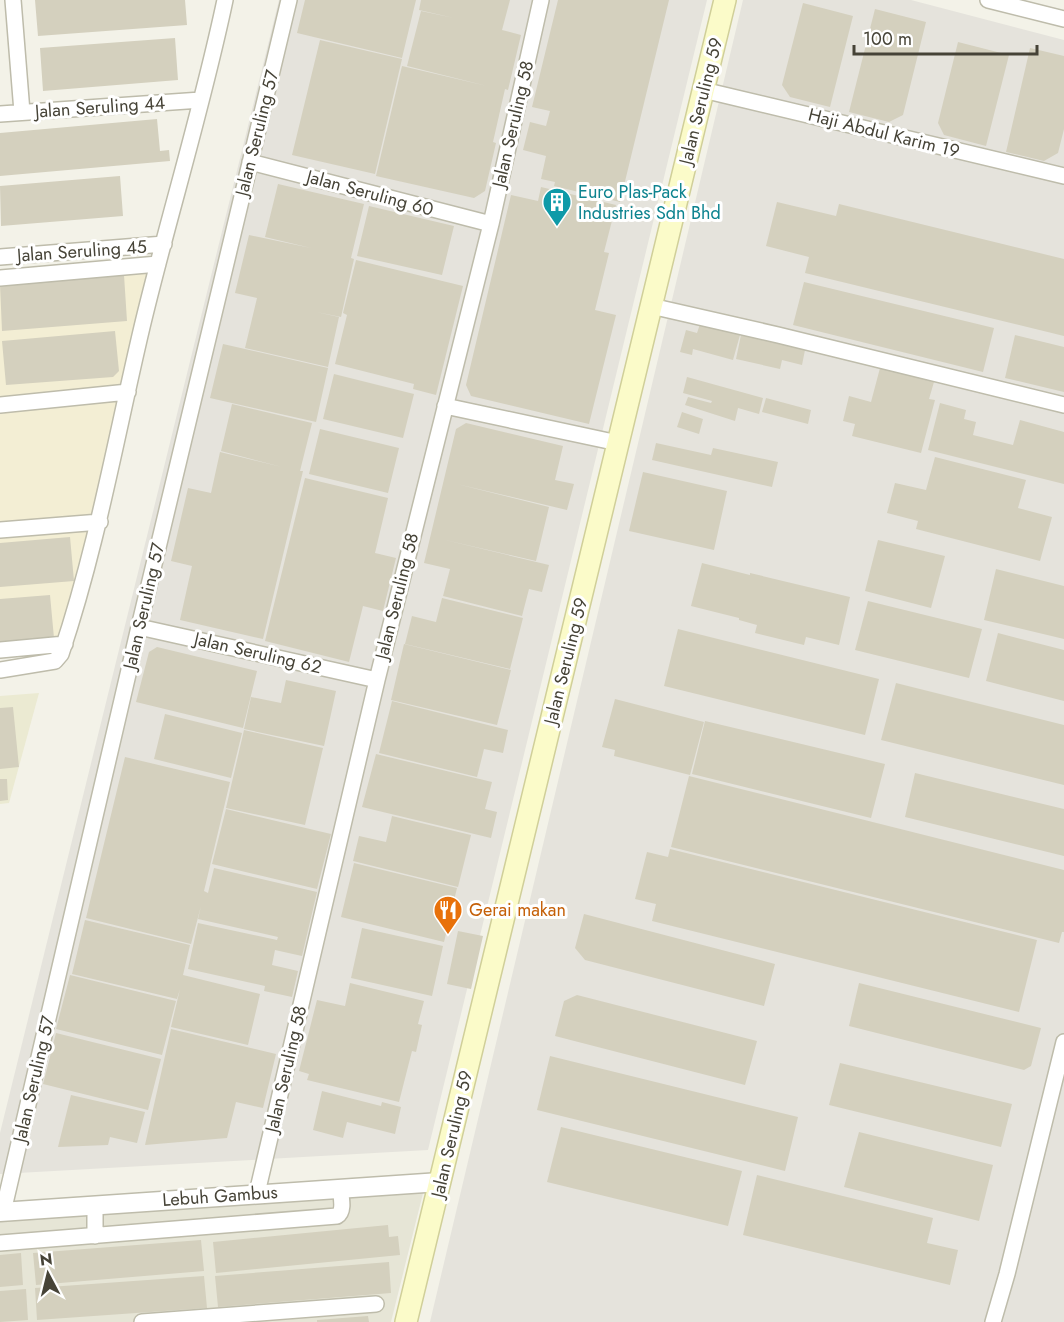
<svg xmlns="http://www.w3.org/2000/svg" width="1064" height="1322" font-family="Jost,sans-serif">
  <rect width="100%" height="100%" fill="#f3f2e8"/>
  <path fill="#e6e5d6" d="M428,1173L391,1322H0V1204Z"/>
  <path fill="#f3eed4" d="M151,269L61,640L0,646V282Z"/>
  <path fill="#e5e3dc" d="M279,0H707L428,1150L0,1174V1133Z
    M743,0H911L1064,40V1322H430Z"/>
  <path fill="#ebead2" d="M39,693L9,803L0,804V696Z"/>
  <path fill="#d4d0be" d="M35,0H185L187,25L38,36Z
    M305,0H416L402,58L297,33Z
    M421,0H510L502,30L521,35L508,90L505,89L493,142L496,143L485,191L474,198L376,176L402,66L487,86L407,66L421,11L454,18L419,10Z
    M558,0H669L620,202L554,186L555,182L541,179L546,156L523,150L530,122L546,126L550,111L532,107Z
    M803,3L853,16L830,107L790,97L782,85Z
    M875,9L926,22L903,115L889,122L849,112Z
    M175,38L178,80L43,91L40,48Z
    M320,40L402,59L375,174L292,155Z
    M958,42L1009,55L986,146L944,135L938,123Z
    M1030,48L1064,56V129L1058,153L1044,161L1006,152Z
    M157,119L160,151L169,150L170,161L0,176V133Z
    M120,176L123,216L1,226L0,186Z
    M278,184L364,204L351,258L354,259L341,317L316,312L339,317L328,367L245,348L257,298L235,293L249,235L311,248L265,237Z
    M541,187L616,205L604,252L609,253L595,310L616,315L589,424L471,396L466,385L511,195L538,201Z
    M777,202L836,216L839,204L1064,259V336L805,273L809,257L766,246Z
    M369,206L454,226L442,275L357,256Z
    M356,260L463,286L436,395L413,389L414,384L335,364L347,315L343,313Z
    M124,275L127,321L2,331L0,285Z
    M804,282L994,328L983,372L793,325Z
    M700,324L740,335L733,360L693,349L692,355L680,352L686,330L697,333Z
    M115,331L119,371L113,377L6,385L2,341Z
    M741,335L805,350L802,365L782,360L780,369L736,359Z
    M1015,335L1064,347V392L1005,378Z
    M223,344L328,368L316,422L210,398Z
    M880,368L934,382L929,399L935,400L921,453L852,436L855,424L843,421L849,396L871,402Z
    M334,374L414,394L403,438L323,419Z
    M687,377L763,398L759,414L738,408L735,421L685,405L688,397L711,403L712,401L683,393Z
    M766,398L811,410L808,424L762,412Z
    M940,403L966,410L964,419L976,422L973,435L1013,445L1020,420L1064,432V484L928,450Z
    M232,404L312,423L300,471H303L263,639L180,620L192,566L171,561L188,488L211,493L220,452L282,467L221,451Z
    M682,412L703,419L699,434L677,427Z
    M466,423L563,446L555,480L574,484L567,510L457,484L549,507L536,561L441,539L549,565L542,592L529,589L522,616L443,596L450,569L424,563L456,429Z
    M320,429L399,448L388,493L309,474Z
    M656,443L711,455L713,448L778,462L772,487L652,460Z
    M935,457L1026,480L1018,508L1052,517L1040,561L916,529L918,521L887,513L895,483L926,490Z
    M643,472L727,491L714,550L629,531Z
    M305,478L388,498L375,553L396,558L383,611L363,606L349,662L265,641Z
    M70,537L74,581L0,587V543Z
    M878,540L945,556L931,608L865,591Z
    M702,563L750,575V573L850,597L839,645L806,637L804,645L755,633L757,625L739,620V618L691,606Z
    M996,569L1064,586V639L984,620Z
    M50,595L54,638L0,643V599Z
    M442,598L523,618L510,669L405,644L412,616L436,622Z
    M868,601L982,629L969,678L855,650Z
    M678,629L879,679L865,735L664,686Z
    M998,633L1064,650V701L986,681Z
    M404,644L511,670L497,725L391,700Z
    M157,647L257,671L243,728L136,702L149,652Z
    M286,680L336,691L324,746L244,729L251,697L281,703Z
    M896,683L1064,725V785L881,740Z
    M615,699L704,722L690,775L614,756L615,750L602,747Z
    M392,701L508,730L503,753L484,749L477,777L379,753Z
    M13,707L19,767L0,769V708Z
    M165,714L242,733L231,778L154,759Z
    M705,721L885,764L871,818L692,774Z
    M244,730L323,748L305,825L226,808Z
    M376,754L492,782L485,809L497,812L491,838L362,807Z
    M125,757L230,782L204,891L208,893L214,868L317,892L302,956L275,950L272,965L298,971L292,997L264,991L265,986L188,969L198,923L277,940L278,937L198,919L201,906L191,944L86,918Z
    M915,773L1064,809V856L905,817Z
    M689,776L1064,870V932H1062L1059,943L671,847Z
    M0,779H7L8,800L0,801Z
    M226,809L331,834L317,889L212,864Z
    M392,816L471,835L458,887L353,861L359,836L386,842Z
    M670,849L1037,940L1019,1012L652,921L656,904L635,899L647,852L668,857Z
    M354,863L457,888L444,942L341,917Z
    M584,914L775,964L764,1006L585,960L575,948Z
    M85,920L190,945L183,975L260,994L248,1045L171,1027L180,989L177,999L72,974Z
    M362,928L443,946L432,996L351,978Z
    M458,931L483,936L471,989L447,984Z
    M70,975L176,1001L162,1055L56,1029Z
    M350,983L424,1001L418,1024L422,1025L416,1052L412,1051L399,1102L307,1080L309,1074L299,1071L317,1000L345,1006Z
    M859,983L1041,1028L1031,1066L1024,1070L849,1026Z
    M577,995L757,1041L745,1085L555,1036L564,1001Z
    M171,1029L276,1054L263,1108L236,1102L227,1138L145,1145Z
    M56,1033L161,1059L148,1110L43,1084Z
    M550,1056L798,1117L785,1171L537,1110Z
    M840,1063L1012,1104L1001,1147L829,1105Z
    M322,1091L381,1106L382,1102L401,1107L395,1134L347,1122L343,1138L313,1130Z
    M71,1095L145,1112L137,1143L110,1137L108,1145L58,1147Z
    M561,1127L742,1171L728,1226L547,1182Z
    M859,1132L993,1165L979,1221L844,1187Z
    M757,1175L933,1218L927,1243L958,1250L950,1285L743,1235Z
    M388,1225L389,1237L398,1236L400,1255L216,1273L213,1242Z
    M201,1240L204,1271L36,1285L33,1253Z
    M21,1253L23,1285L0,1287V1255Z
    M389,1262L391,1293L218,1307L215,1276Z
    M204,1276L207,1308L37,1320L35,1288Z
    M26,1289L28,1320L0,1322V1291Z
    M368,1316L369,1322H317V1320Z"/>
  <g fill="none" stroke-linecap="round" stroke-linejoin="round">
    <g stroke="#bebcab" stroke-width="18">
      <path id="minor" d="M13,0L22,112
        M988,0L1064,19
        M703,90L1064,176
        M0,114L201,100
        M250,162L491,224
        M0,257L164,244
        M0,278L158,264
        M651,306L778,335L1064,405
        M0,405L128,392
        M445,406L618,443
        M0,530L100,522
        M139,627L377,680
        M0,650L65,644
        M0,670L55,661L61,654C97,547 116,437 142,327C168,218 202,110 225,0
        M257,1193L377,680L491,224L541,0
        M95,1205V1236
        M3,1212L139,627L289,0
        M0,1243L337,1216C345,1211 341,1197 340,1188
        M142,1322L376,1304
        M993,1322L1007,1274L1064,1042"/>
    </g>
    <g stroke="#bebcab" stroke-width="21">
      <path id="tertiary" d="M0,1212L440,1182"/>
    </g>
    <g stroke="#d0cf99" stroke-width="24">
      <path id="secondary" d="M406,1322L725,0"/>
    </g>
    <use href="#minor" stroke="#fff" stroke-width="15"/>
    <use href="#tertiary" stroke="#fff" stroke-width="18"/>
    <use href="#secondary" stroke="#fbfbc9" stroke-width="21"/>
  </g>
  <defs>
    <g id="building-pin" transform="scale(1.5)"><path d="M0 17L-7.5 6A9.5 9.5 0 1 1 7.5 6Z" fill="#0f9aa8" stroke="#fff"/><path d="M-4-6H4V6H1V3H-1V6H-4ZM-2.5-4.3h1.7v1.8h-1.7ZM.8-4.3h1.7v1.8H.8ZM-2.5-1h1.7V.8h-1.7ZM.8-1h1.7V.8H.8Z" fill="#fff"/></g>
    <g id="restaurant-pin" transform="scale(1.5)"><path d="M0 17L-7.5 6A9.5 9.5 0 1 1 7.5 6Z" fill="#e8710a" stroke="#fff"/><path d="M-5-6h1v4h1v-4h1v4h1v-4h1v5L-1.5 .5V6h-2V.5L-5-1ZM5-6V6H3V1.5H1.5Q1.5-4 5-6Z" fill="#fff"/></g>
  </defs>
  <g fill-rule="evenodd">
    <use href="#building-pin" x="557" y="202"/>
    <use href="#restaurant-pin" x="448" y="910"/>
  </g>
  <g text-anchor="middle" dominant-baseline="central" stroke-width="6" stroke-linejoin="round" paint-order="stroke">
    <g font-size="18" fill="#464337" stroke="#fff">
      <text transform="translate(701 101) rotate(-76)">Jalan Seruling 59</text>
      <text transform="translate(100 107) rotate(-4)">Jalan Seruling 44</text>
      <text transform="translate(513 124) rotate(-77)">Jalan Seruling 58</text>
      <text transform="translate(257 133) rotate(-76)">Jalan Seruling 57</text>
      <text transform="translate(884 133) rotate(14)">Haji Abdul Karim 19</text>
      <text transform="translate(370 193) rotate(15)">Jalan Seruling 60</text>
      <text transform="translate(82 251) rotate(-4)">Jalan Seruling 45</text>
      <text transform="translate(397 596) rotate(-76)">Jalan Seruling 58</text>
      <text transform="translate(144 606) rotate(-77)">Jalan Seruling 57</text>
      <text transform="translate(258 653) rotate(13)">Jalan Seruling 62</text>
      <text transform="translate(566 661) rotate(-76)">Jalan Seruling 59</text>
      <text transform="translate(286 1069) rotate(-77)">Jalan Seruling 58</text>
      <text transform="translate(34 1079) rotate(-77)">Jalan Seruling 57</text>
      <text transform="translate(452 1134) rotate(-77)">Jalan Seruling 59</text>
      <text transform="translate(220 1196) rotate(-4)">Lebuh Gambus</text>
    </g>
    <g font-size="18" fill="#0d838f" stroke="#fff" text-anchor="start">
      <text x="578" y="192">Euro Plas-Pack<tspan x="578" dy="21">Industries Sdn Bhd</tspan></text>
    </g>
    <g font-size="18" fill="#c56008" stroke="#fff" text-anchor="start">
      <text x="469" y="910">Gerai makan</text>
    </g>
  </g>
  <g transform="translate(48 1274) rotate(353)" stroke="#ffffff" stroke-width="4.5" paint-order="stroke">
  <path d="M0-4.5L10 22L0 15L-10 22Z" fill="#464337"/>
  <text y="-9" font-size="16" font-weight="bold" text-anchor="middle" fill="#464337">N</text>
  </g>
  <path d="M854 45v9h183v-9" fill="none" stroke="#464337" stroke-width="3"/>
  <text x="863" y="45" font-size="18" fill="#464337" stroke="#ffffff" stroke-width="4.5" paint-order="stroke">100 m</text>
</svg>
